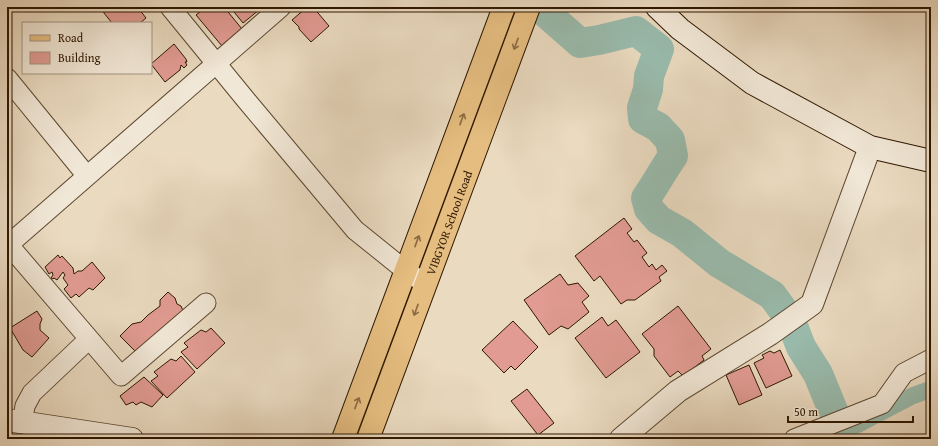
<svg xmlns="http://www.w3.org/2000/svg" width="938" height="446" font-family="'Gentium Book Plus',serif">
  <rect width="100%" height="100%" fill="#eadac0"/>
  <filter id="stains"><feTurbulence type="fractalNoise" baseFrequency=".005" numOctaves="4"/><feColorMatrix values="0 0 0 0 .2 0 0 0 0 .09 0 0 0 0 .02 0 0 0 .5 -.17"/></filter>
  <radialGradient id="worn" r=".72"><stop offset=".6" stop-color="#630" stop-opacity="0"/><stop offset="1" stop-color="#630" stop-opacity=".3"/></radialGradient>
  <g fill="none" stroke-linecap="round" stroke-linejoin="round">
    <path stroke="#99bbac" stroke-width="17" d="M830,439L912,396L931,389"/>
    <path stroke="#99bbac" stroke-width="30" d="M539,7L580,43L599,40L636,31L659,49L649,76L648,89L642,108L643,119L658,127L670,140L673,156C663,170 656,184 646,198L649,209L659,220L682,233L719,263L772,295L791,321L801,347L818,374L834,413"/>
  </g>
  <path fill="#e19b92" stroke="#2e1701" d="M101,7H131L128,10L130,12L137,7H142L139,9L146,18L140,23H112L104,13Z
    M206,7H224L242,29L222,46L196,15Z
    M230,7H257L259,10L243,23Z
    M307,7H313L329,26L311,42L299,29V27L292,20Z
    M174,44L186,59L187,62H185L187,65L184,68L181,65L180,70L165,82L151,64Z
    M624,218L632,229L627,233L634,242L637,240L647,253L642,257L649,267L652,264L656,270L662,265L667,271L659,277L661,281L635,300H627L621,304L600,276L594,281L575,256Z
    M58,255L60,258L62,256L73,268L74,274L78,271H82L92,262L105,278L93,290L89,288L79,297L76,294L71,298L64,289L68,285L63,278L65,275L63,272L57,280L54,278L53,279L51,278L53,275L52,272L49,274L45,267Z
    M560,274L568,285L578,283L589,296L582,302L589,312L568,329L561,326L549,335L524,300Z
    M168,292L175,298L177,304L181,306L184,313L137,353L120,336L132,324L141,322L148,315L160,306V300Z
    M678,306L711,349L702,356L704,360L683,376L678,371L670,377L654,356V349L642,334Z
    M37,311L42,319L40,324V330L49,338L32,357L23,350L10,328Z
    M602,317L608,326L616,320L640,352L606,378L575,338Z
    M513,321L538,347L515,370L511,366L504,373L482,350Z
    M211,328L225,343L197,369L181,352L188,347L184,343L201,330L206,332Z
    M780,350L792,376L766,388L754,363L764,358L762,355L770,351L774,353Z
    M181,356L195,372L167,398L151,381L158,376L154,372L171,359L176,361Z
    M749,365L762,395L739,405L726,375Z
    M144,377L163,395L152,407L141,402L136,405L133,402L126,405L120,396Z
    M527,389L554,423L538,435L511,401Z"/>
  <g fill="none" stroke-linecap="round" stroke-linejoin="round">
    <g stroke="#5d4831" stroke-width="21">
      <path id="minor" d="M170,7L246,100L355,230L406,271L426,284
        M7,78L87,176
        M7,243L121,376L206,303
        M7,246L281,7
        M22,423L25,406L32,393L89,339
        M794,439L882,404L904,373L931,359"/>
    </g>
    <g stroke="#5d4831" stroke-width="24">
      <path id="tertiary" d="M7,420L132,439
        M621,439L678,391L770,334L812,304L870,147"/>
    </g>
    <g stroke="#2e1701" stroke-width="24">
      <path id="secondary" d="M657,7L680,29L752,83L870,147L931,161"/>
    </g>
    <g stroke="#2e1701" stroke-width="24">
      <g id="primary">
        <path d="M343,439L504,7"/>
        <path id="s1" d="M368,439L529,7"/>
      </g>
    </g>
    <use href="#minor" stroke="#f1e7d6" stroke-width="19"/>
    <use href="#tertiary" stroke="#f1e7d6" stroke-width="22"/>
    <use href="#secondary" stroke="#f1e7d6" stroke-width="22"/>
    <use href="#primary" stroke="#e5bd80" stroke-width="22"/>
  </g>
  <defs><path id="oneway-shaft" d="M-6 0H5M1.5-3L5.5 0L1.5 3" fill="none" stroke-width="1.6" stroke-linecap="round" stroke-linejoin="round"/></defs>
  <g stroke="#8a6a40">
    <use href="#oneway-shaft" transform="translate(516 44) rotate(110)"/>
    <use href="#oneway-shaft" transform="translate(462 119) rotate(-70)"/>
    <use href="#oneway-shaft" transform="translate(417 241) rotate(-70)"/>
    <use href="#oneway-shaft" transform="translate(416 310) rotate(110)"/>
    <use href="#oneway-shaft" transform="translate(357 403) rotate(-69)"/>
  </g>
  <g text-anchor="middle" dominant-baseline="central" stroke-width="3" stroke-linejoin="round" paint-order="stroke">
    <g font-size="12" fill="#2e1701" stroke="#f1e7d6">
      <text stroke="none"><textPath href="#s1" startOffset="231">VIBGYOR School Road</textPath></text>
    </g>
  </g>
  <rect width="938" height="446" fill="none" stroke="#eadac0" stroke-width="24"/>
  <rect x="8" y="8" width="922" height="430" fill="none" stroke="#2e1701" stroke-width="2"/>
  <rect x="12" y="12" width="914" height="422" fill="none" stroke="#2e1701"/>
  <rect x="22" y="22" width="130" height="52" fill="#f1e7d6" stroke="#a39481"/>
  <rect x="30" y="35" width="20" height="6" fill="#e5bd80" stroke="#a39481"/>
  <text x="58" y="42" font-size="12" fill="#2e1701">Road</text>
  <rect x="30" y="52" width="20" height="12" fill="#e19b92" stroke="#a39481"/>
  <text x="58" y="62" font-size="12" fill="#2e1701">Building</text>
  <path d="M788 416v6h125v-6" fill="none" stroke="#2e1701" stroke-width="2"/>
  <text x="794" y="416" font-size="12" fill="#2e1701" stroke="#f1e7d6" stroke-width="3" paint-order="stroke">50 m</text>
  <rect width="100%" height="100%" filter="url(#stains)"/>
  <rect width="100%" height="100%" fill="url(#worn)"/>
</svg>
